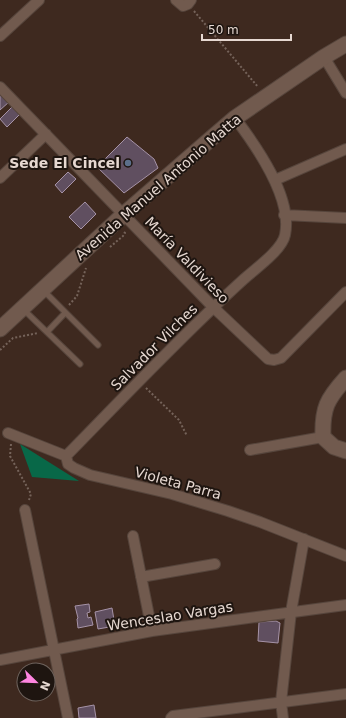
<svg xmlns="http://www.w3.org/2000/svg" width="346" height="718" font-family="'DejaVu Sans',sans-serif">
  <rect width="100%" height="100%" fill="#3e291f"/>
  <path fill="#086848" d="M20,444L79,481L32,477Z"/>
  <path fill="#604f60" stroke="#a693a7" d="M0,93L9,102L0,110Z
    M13,106L20,114L7,127L0,119Z
    M127,137L154,159L158,168L124,193L97,167Z
    M68,172L76,179L62,193L55,185Z
    M85,202L96,214L81,229L69,217Z
    M89,604L90,612L87,613L88,618L91,617L93,625L78,628L77,619L78,618L75,606Z
    M112,608L115,626L98,629L95,612Z
    M276,621L280,623L278,643L258,641L259,622Z
    M94,705L96,718H79L78,708Z"/>
  <g fill="none" stroke-linecap="round" stroke-linejoin="round">
    <g stroke="#56453c" stroke-width="7">
      <path id="lane" d="M43,290L98,345
        M23,309L80,364
        M47,332L65,313"/>
    </g>
    <g stroke="#56453c" stroke-width="12">
      <path id="street" d="M176,0L183,6L188,4L191,0
        M0,36L39,0
        M324,57L346,93
        M0,87L213,307L268,359L274,360L281,358L346,292
        M0,178L46,134
        M275,180L346,149
        M284,215L346,218
        M8,433L66,456L68,464L74,468L90,475L172,494L228,511L260,522L346,556
        M250,450L323,437
        M66,456C124,397 182,335 244,279C255,269 282,250 285,235C293,198 257,147 235,118
        M25,510L68,718
        M133,536L152,631
        M141,577L215,564
        M0,660L152,631L346,605
        M171,718L173,716L346,694
        M283,718L281,702L291,612L304,539"/>
    </g>
    <g stroke="#56453c" stroke-width="17">
      <path id="secondary" d="M0,329L123,215L214,136L235,118L324,57L346,44
        M346,378C327,399 322,408 323,437L334,447L346,451"/>
    </g>
    <path stroke="#75635a" stroke-width="2" stroke-dasharray="2 2" stroke-linecap="butt" d="M194,11L258,87
      M110,247L123,236L125,233L124,232
      M69,305L77,296L86,268
      M0,350L13,338L38,333
      M146,388L179,420L187,436
      M11,444L10,456L31,494L29,500"/>
    <use href="#lane" stroke="#715a4e" stroke-width="5"/>
    <use href="#street" stroke="#715a4e" stroke-width="10"/>
    <use href="#secondary" stroke="#715a4e" stroke-width="15"/>
  </g>
  <circle fill="#5c6f8a" stroke="#1e1510" stroke-width="1.5" cx="128" cy="163" r="4"/>
  <g text-anchor="middle" dominant-baseline="central" stroke-width="4" stroke-linejoin="round" paint-order="stroke">
    <g font-size="14" font-weight="bold" fill="#e6d8d1" stroke="#1e1510" text-anchor="end">
      <text x="120" y="163">Sede El Cincel</text>
    </g>
    <g font-size="14" fill="#e6d8d1" stroke="#1e1510">
      <text transform="translate(158 187) rotate(-41)">Avenida Manuel Antonio Matta</text>
      <text transform="translate(187 260) rotate(46)">María Valdivieso</text>
      <text transform="translate(154 347) rotate(-45)">Salvador Vilches</text>
      <text transform="translate(178 483) rotate(15)">Violeta Parra</text>
      <text transform="translate(170 616) rotate(-9)">Wenceslao Vargas</text>
    </g>
  </g>
  <g transform="translate(36 682) rotate(113)"><circle r="19" fill="#1e1510" stroke="#6e635d"/>
  <path d="M0-3L7 15L0 10L-7 15Z" fill="#fe85e0"/>
  <text y="-6" font-size="11" font-weight="bold" text-anchor="middle" fill="#e6d8d1">N</text>
  </g>
  <path d="M202 34v6h89v-6" fill="none" stroke="#e6d8d1" stroke-width="2"/>
  <text x="208" y="34" font-size="12" fill="#e6d8d1" stroke="#1e1510" stroke-width="3" paint-order="stroke">50 m</text>
</svg>
